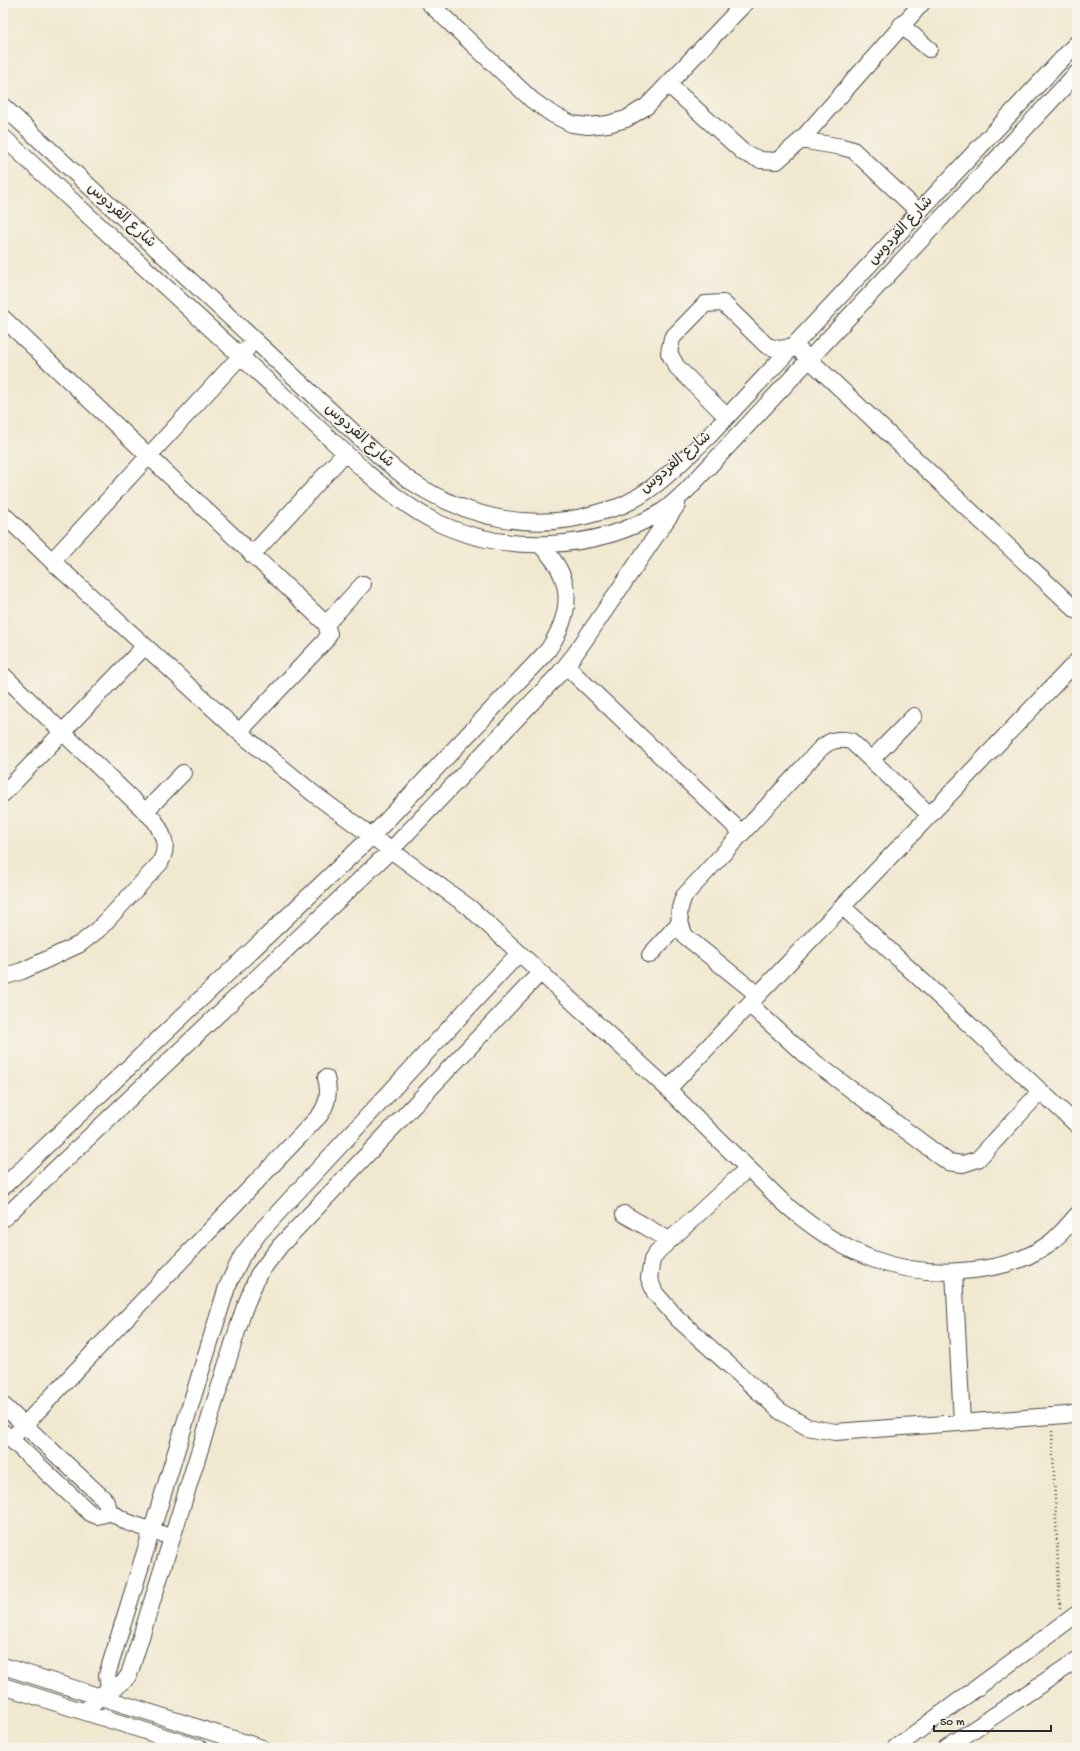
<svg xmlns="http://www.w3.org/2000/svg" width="1080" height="1751" font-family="'Gochi Hand','Playpen Sans Arabic',sans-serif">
  <rect width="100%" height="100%" fill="#f7f3e8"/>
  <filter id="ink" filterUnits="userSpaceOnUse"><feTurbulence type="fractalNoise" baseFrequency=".025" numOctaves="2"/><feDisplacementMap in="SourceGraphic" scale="8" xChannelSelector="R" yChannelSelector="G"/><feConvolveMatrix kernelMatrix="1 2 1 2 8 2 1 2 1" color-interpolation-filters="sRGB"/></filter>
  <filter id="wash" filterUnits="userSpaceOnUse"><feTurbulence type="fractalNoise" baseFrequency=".012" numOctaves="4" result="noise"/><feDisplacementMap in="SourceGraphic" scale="16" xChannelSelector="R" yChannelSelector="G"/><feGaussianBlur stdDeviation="0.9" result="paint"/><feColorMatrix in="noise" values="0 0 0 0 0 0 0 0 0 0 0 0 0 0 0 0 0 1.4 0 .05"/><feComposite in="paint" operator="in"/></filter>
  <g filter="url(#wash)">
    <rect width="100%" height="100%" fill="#f1e8d0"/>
  </g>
  <g filter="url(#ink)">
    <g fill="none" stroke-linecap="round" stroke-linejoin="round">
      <g stroke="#494744" stroke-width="18">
        <path id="minor" d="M429,3L532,100L552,114L572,124L588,126L608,124L626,119L647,106L745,3
          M901,25L929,49
          M668,84L744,153L761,160L777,161L801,140L922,3
          M3,106L377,454C388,463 400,474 412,482C469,519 535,533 600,512C607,510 616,508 623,505C656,490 682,461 708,437L1077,43
          M3,137L365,471C387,490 410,509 436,522C505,555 596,551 661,512C671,506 679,497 687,490L1077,73
          M801,140L842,147L853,150L919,212
          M3,318L326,624L329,634L325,641L239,732
          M727,417L677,367L669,353L672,338L705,304L723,303L766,345C776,350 784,350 794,345L1077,611
          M3,514L52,561L145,646
          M252,555L345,453
          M52,561L247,349
          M326,624L363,584
          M566,666L742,833
          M3,675L155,821C164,836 169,846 160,863L99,929L80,944L22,971L3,977
          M872,759L914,716
          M3,794L145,646L239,732L314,794L470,908L668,1089C695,1117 723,1144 750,1170C766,1185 780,1201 797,1214C846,1254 898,1276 961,1271C992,1269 1021,1263 1047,1245C1058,1238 1068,1225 1077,1215
          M145,812L183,773
          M843,907L1077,1125
          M650,955L679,923
          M758,995L685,936C678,919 677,913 684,896L820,749C830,740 838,738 851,741L930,815
          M749,1004L805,1055L948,1162L963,1164L978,1159L1041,1091
          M668,1089L1077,661
          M748,1168L657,1252L652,1260L649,1278L655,1293L677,1318L780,1411L807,1427L835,1432L1066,1415L1077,1413
          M3,1187L371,837L548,650C573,612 575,578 540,545
          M624,1214L669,1240
          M3,1219L391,850L559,674L575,654L677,505
          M954,1272L962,1422
          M3,1405L104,1499L108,1506L105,1514L97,1516L90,1513L3,1432
          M11,1439L320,1115C328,1103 330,1092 326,1078
          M107,1510L127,1522L162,1534
          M3,1666L262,1748
          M3,1686L199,1748
          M109,1688L107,1675L227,1287L242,1256L259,1233L519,953
          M85,1711L109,1688L117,1686L124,1681L129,1675L244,1309L258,1275L280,1246L540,973
          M895,1748L1077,1614
          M946,1748L1077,1660"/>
      </g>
      <path stroke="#494744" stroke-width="2.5" stroke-dasharray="1 3" stroke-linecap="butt" d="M1052,1431L1060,1608"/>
      <use href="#minor" stroke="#fff" stroke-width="16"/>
    </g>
  </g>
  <g text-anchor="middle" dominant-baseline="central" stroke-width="3" stroke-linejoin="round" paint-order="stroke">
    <g font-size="15" fill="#2b2b2b" stroke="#f7f3e8">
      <text transform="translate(121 216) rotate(43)">شارع الفردوس</text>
      <text transform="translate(901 231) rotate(-47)">شارع الفردوس</text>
      <text transform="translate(359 436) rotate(42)">شارع الفردوس</text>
      <text transform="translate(676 463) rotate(-40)">شارع الفردوس</text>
    </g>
  </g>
  <rect width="1080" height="1751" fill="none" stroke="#f7f3e8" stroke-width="16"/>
  <path d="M934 1725v6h117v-6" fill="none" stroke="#2b2b2b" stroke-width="2"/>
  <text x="940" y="1725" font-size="12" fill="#2b2b2b" stroke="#f7f3e8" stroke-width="3" paint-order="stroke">50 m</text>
</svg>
